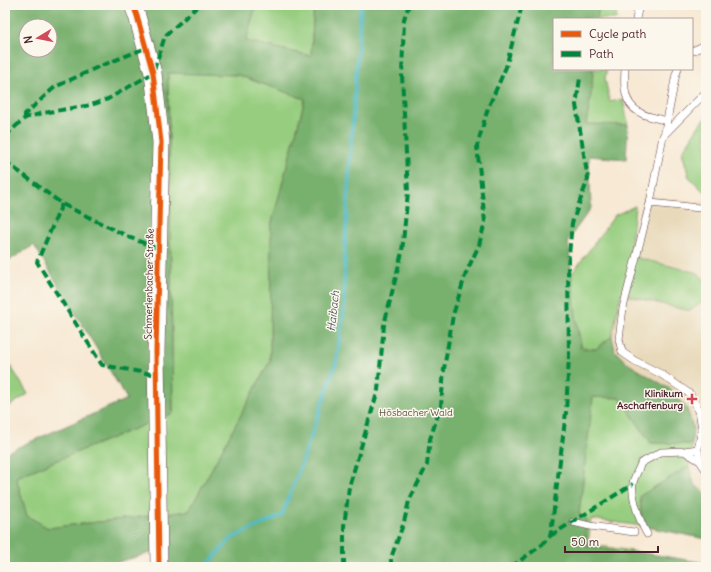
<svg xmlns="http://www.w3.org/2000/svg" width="711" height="572" font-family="Delius,sans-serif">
  <rect width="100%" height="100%" fill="#fbf7ec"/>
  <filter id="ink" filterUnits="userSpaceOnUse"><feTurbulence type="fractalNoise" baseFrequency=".025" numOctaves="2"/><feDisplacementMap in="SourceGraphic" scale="8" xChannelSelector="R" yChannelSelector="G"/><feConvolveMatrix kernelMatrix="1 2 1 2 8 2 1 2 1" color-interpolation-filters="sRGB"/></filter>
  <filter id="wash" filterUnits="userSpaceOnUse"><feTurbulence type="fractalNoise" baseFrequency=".012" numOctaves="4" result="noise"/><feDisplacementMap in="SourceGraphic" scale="16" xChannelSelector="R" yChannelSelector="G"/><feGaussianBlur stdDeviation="0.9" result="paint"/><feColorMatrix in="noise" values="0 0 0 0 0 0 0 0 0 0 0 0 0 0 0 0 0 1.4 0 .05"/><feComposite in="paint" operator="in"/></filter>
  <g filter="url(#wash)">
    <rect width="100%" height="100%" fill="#f7e9d4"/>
    <path fill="#e8d9ba" d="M644,194L670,199L696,202L706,200V282L698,273L630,256Z
      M621,294L690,311L706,299V494L694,484L689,466L693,427L652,379L627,363L615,351L612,336Z"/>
    <path fill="#96cd7f" stroke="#707655" d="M256,5H314L311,56L245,41Z
      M599,5H615L617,19H597Z
      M593,69H607L605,79L610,102L623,99L628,125L586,124L592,88Z
      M168,73L238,75L305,99L271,226L270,361L189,511L48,528L27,516L16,477L173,413Z
      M706,117V194L689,177L682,152L702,121Z
      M635,206L630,256L698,273L706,282V299L690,311L621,294L612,336L596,349L582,348L577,325L571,275L615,215Z
      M5,357L28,394L5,409Z
      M593,397L620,398L651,443L692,444L689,466L640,496L642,526L591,519L588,544L631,551L628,554L586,546V518L579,514Z"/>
    <path fill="#78b06e" stroke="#61684c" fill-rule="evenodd" d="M5,5H256L246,41L311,56L314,5H599L597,19H554V69H593L592,88L586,124L628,125L626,159L589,156L591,208L568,240L577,325L581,348L596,349L612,336L615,351L627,363L670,389L687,409L693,427L692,444L651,443L620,398L593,397L579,514L586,518V546L627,554L631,551L706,563V567H598L573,563L552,567H165L164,549L101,567H5V453L127,399L34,245L5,263ZM26,26H50V50H26ZM168,73L238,75L305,99L271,226L270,361L189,511L48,528L27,516L16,477L173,413Z
      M689,466L694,484L706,494V539L642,526L640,496Z"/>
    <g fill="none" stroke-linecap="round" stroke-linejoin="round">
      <path stroke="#4dbac7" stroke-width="3.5" d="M205,567L232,538L282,515L304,457L336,363L344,311L345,246L351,144L361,5"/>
    </g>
  </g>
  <g filter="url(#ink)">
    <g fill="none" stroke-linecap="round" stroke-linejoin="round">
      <g stroke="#643d44" stroke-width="8">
        <path id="service" d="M636,19L639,5
          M692,51L706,45
          M625,69C624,85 623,103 639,112C646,117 658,118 667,121
          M706,92L663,136L650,203L623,308L619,339L622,352L635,361L661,374L690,394L699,411L702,429L698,449L700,461L706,470
          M664,136L676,74L678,69
          M650,203L700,208L706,207
          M698,449L684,451L700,461
          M573,522L590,526L634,532
          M647,534C640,522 631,497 633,483C634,477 639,469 641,463L661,452L684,451"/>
      </g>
      <g stroke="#643d44" stroke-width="18">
        <path id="tertiary" d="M133,5L137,16L153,73L161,142L156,352L159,567"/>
      </g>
      <use href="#service" stroke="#fff" stroke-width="7"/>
      <use href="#tertiary" stroke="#fff" stroke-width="17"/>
      <path stroke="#00873e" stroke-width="4" stroke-dasharray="8 4" stroke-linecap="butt" d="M25,118V114L55,87L98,67L146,48
        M5,136L25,118L43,113L91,105L108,99L153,73L165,36L199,5
        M5,161L62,204L131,238L159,249
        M62,204L37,262L102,365L157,375
        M550,536L633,484
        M344,567V526L349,487L378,390L384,325L402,252L408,192L402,75L404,19L409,5
        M391,567V558L404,522L409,501L427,465L430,439L441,406L444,369L453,315L466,273L479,245L485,222L477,146L488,108L506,67L522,5
        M511,567L542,545L550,536L552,525L566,412L569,356L568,265L572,223L588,179L576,105L580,78"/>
      <g stroke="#fbf7ec" stroke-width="8">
        <path id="cycleway" d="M133,5L137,16L153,73L161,142L156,352L159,567"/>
      </g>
      <use href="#cycleway" stroke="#e8590c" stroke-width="5"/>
    </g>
  </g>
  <path fill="#d1495b" stroke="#fbf7ec" stroke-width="1.5" d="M690 393h4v4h4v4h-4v4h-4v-4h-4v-4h4z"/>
  <g text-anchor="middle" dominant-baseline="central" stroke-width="3" stroke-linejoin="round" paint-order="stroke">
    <g font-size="10" fill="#4a1f2b" stroke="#fbf7ec">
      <text transform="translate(149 284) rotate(-89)">Schmerlenbacher Straße</text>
    </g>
    <g font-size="10" font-weight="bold" fill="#4a1f2b" stroke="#fbf7ec" text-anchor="end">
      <text x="683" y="393">Klinikum<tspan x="683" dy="12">Aschaffenburg</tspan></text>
    </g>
    <g font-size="10" fill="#615344" stroke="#fbf7ec">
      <text x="416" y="412">Hösbacher Wald</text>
    </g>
    <g font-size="11" font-style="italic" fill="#4b5562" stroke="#fbf7ec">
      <text transform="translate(333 311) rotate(-84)">Haibach</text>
    </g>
  </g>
  <rect width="711" height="572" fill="none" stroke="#fbf7ec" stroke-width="20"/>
  <rect x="553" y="18" width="140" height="52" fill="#fbf7ec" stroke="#b4a19f"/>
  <rect x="561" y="31" width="20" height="6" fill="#e8590c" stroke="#b4a19f"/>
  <text x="589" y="38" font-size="12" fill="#4a1f2b">Cycle path</text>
  <rect x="561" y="51" width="20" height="6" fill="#00873e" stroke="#b4a19f"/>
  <text x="589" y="58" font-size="12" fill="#4a1f2b">Path</text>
  <g transform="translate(38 38) rotate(260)"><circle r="19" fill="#fbf7ec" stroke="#b4a19f"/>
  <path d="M0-3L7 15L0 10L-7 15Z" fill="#d1495b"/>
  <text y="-6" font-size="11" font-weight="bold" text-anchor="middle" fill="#4a1f2b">N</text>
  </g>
  <path d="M565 546v6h93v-6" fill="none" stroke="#4a1f2b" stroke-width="2"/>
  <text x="571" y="546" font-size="12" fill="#4a1f2b" stroke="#fbf7ec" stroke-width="3" paint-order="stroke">50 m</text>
</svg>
